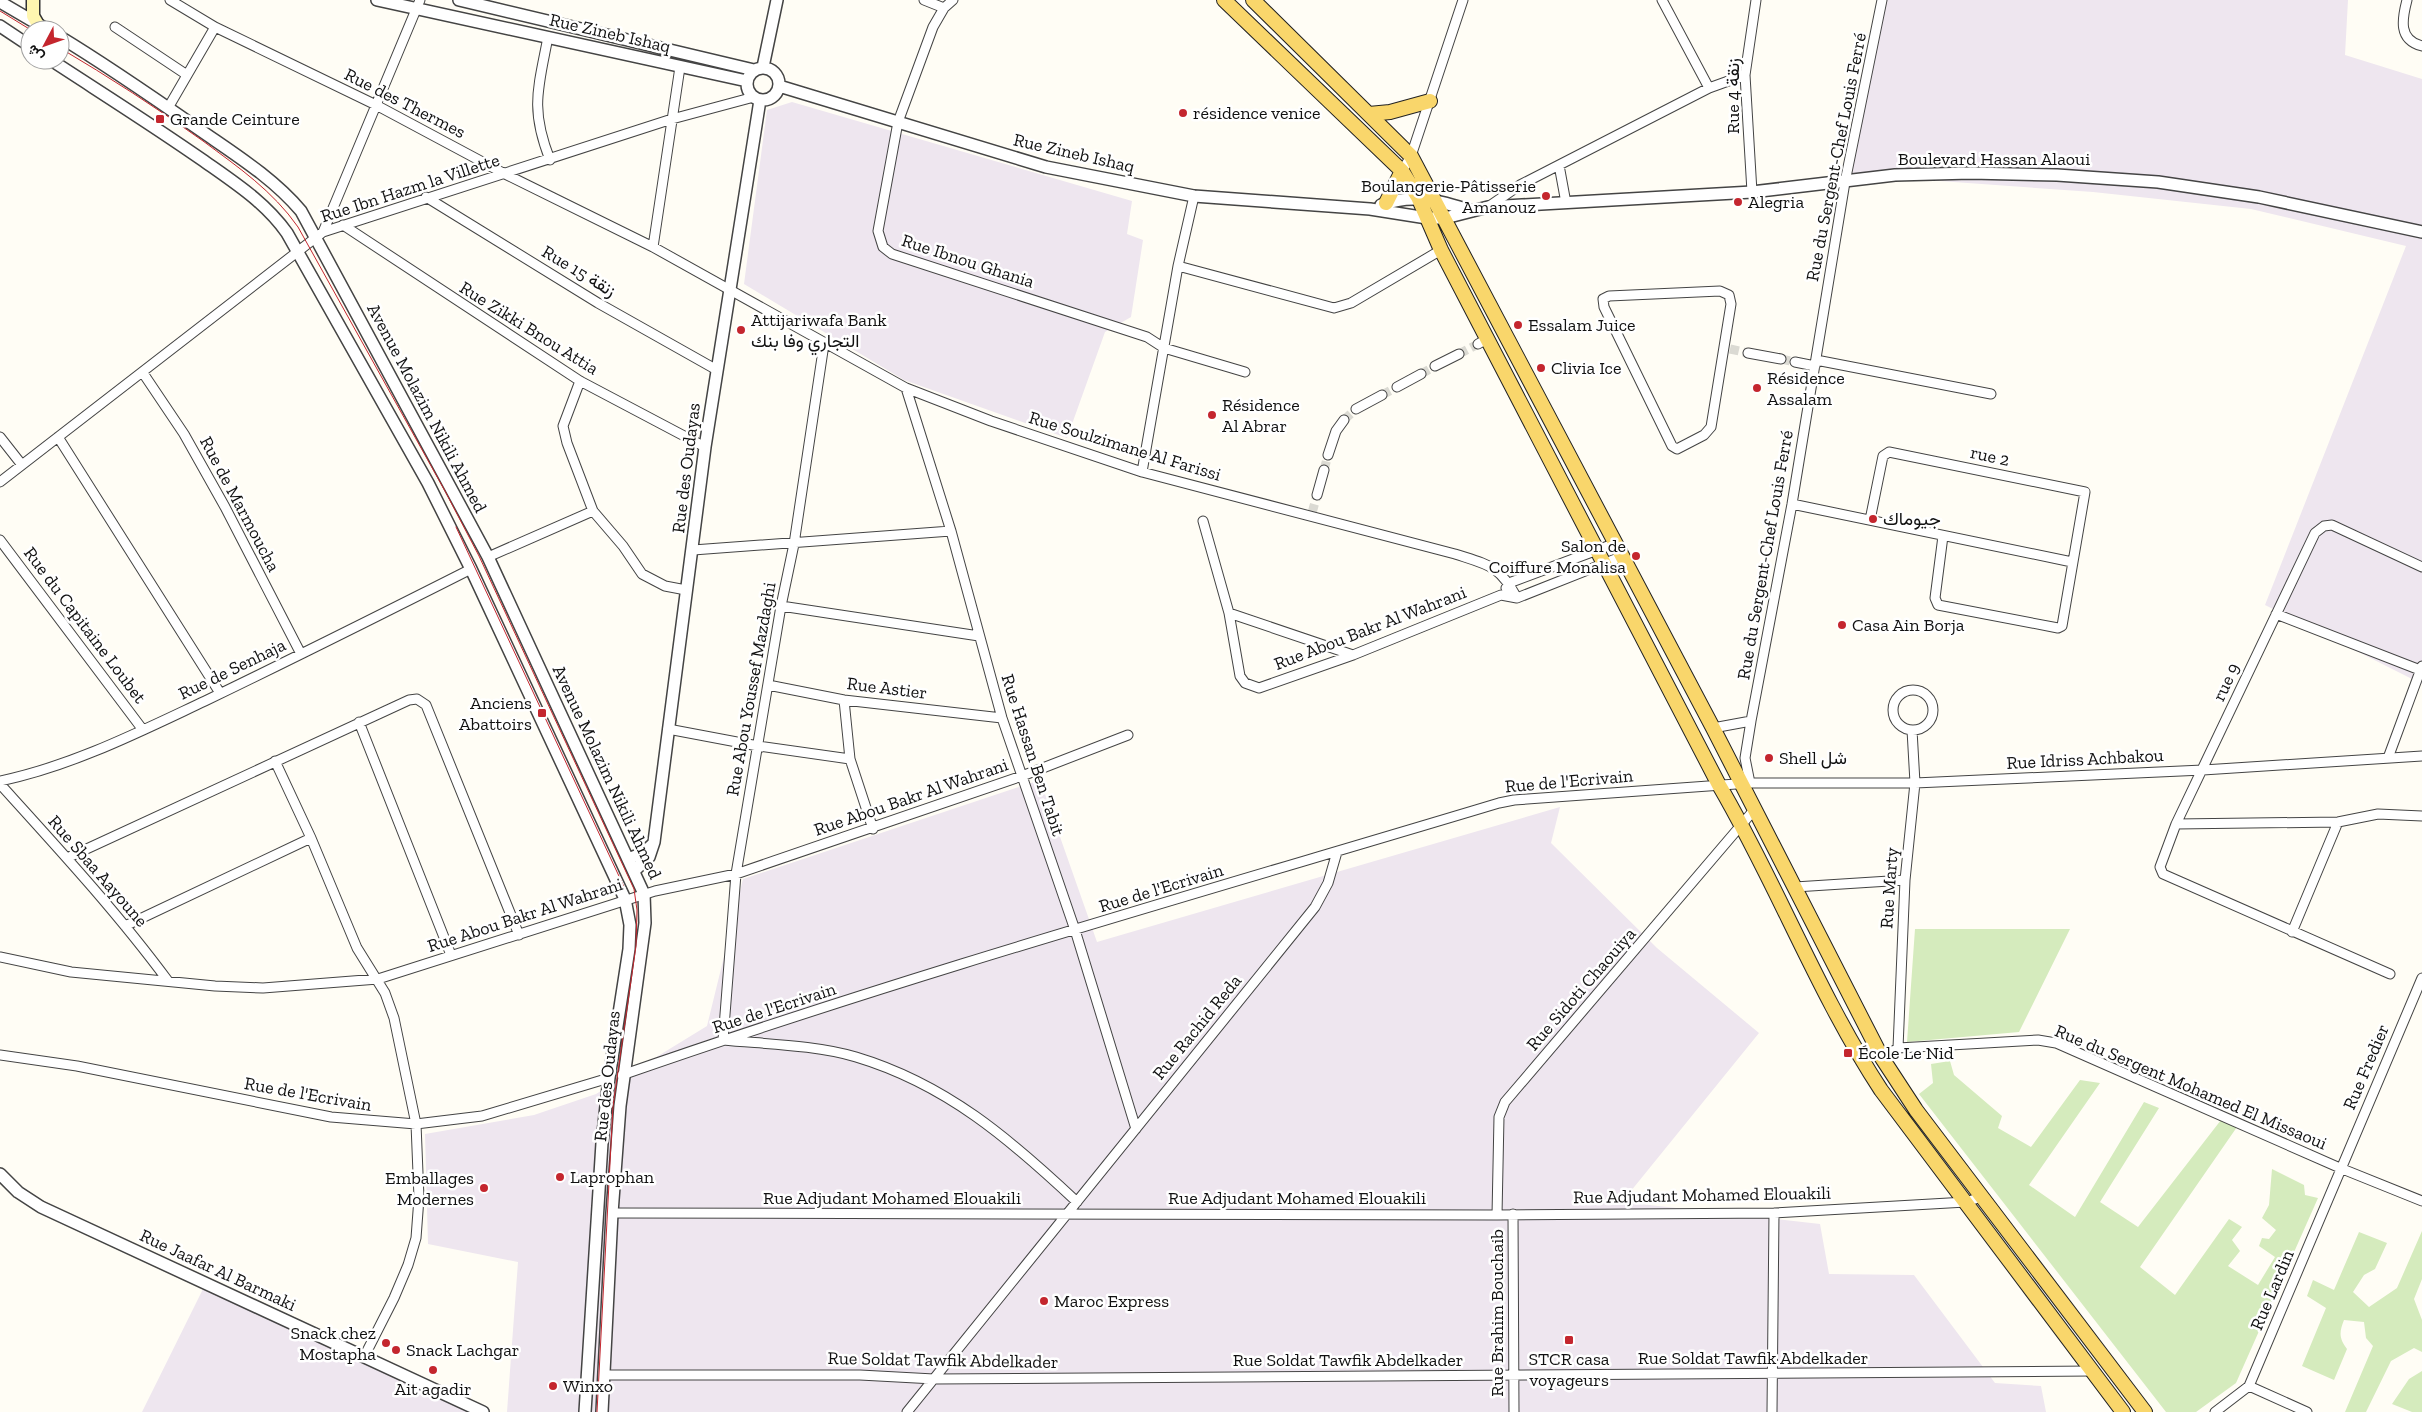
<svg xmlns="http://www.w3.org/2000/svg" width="2422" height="1412" font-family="'Zilla Slab',Vazirmatn,serif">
  <rect width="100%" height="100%" fill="#fffdf5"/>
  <path fill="#eee6ef" d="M1878,0H2348L2345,55L2422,79V684L2265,605L2406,246L2251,209L2093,192L1842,174Z
    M792,102L1132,201L1127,234L1143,240L1131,317L1105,332L1067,438L904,380L744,284L767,110Z
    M1040,780L1097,942L1560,807L1551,843L1657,948L1759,1033L1622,1202L1820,1224L1829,1274L1914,1275L1995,1383L2041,1386L2046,1412H507L518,1262L428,1244L425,1134L534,1115L596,1094L707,1026L743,879Z
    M203,1289L360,1360L480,1412H142Z"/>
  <path fill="#d5ebbd" d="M1915,929H2070L2019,1032L1907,1042Z
    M1950,1061L1954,1075L2002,1116L1998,1128L2031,1147L2080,1080L2100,1083L2029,1185L2075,1217L2144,1102L2159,1108L2100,1202L2138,1227L2221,1120L2237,1127L2140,1267L2175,1295L2229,1219L2242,1227L2232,1240L2240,1251L2228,1266L2258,1285L2275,1257L2259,1246L2262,1238L2269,1239L2276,1230L2262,1218L2269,1205L2272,1169L2304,1185L2305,1195L2318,1198L2236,1383L2196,1412H2166L1919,1094L1933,1083L1931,1064Z
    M2422,1231V1279L2414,1299L2422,1320V1352L2414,1348L2391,1361L2366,1412H2345L2373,1346L2366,1338L2364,1322L2344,1320C2339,1333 2339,1338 2347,1349L2334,1380L2302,1366L2326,1308L2307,1296L2313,1280L2334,1290L2359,1232L2387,1243L2375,1269L2364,1275L2353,1292L2369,1307L2397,1288Z
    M2422,1371V1412H2412L2392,1404L2409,1379Z"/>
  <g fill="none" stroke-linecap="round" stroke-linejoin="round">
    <path stroke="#dbdad3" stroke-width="9" stroke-dasharray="9 4.5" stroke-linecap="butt" d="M1730,349L1748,353
      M1459,354L1478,344
      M1781,359L1795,362
      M1421,374L1435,366
      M1382,395L1397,387
      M1344,420L1356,409
      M1324,470L1328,455
      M1312,513L1317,495"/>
    <g stroke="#444" stroke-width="11">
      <path id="minor" d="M170,0L215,27L376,105L505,174L653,247L906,388L991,421L1142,472L1455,554C1489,565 1499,565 1517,598
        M924,0L944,8
        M953,0L944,8L933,27L898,122L878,231L883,247L892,254L1147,337L1164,348L1245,372
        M1662,0L1709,88
        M2407,0C2402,19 2398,40 2422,46
        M115,27L187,75
        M548,37C538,89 530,109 550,160
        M168,108L215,27
        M1559,165L1566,203
        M1402,171L1411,156L1463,0
        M1752,192L1745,75L1756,0
        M426,197L598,303L717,370
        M1488,207L1520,185L1709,88L1745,75
        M343,225L580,381L705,447
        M323,232L420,0
        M653,247L680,67
        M1178,266L1334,308L1351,303L1441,250
        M1720,291L1729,295L1731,304L1711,427L1704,435L1677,449L1672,446L1604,307L1603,299L1609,296Z
        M824,344L794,544L781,606L736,874L723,1040C764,1044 817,1045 856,1057C946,1084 1010,1139 1077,1202
        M1478,344L1487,339
        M1748,353L1781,359
        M1816,360L1991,394
        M1795,362L1815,366
        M1435,366L1459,354
        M143,373L184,434L225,507L301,654
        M580,381L563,426L567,443L593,511L623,546L642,574L665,586L686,590
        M1397,387L1421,374
        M906,388L951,531L1002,718L1075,930L1136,1129
        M1356,409L1382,395
        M0,437L22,465
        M58,437L220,693
        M1328,455L1336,431L1344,420
        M1142,472L1178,266L1194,196
        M0,482L323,232L672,119L754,97
        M1317,495L1324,470
        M1792,504L2072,562
        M1870,520L1883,456L1889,452L2085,492L2062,626L2058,628L1938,605L1935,598L1943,536
        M1203,521L1229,613L1240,676L1245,683L1259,688L1353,655L1501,595L1517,598L1623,556
        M0,540L143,730
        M693,550L951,531
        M488,557L593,511
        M1506,588L1509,583L1616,543
        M781,606L979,636
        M1229,613L1353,655
        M2276,614L2420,670
        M768,685L844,700L1002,718
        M1893 710a20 20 0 1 1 40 0a20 20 0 1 1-40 0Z
        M844,700L850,759L873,829
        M359,722L451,955
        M1713,728L1751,721
        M668,729L758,746L850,759
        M2388,758L2422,666
        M275,761L311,838L357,948L385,993L394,1018L416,1124L419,1198L416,1238L408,1265L394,1298L364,1357
        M0,781C72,766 139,732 205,701C294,658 382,614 471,569
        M1750,783H1915L2203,770L2422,756
        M0,784C58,848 117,912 168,981
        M2176,824L2338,822L2378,814L2422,816
        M67,858L409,700L417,699L426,705L519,935
        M1795,887L1905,880
        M125,926L311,838
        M2292,932L2338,822
        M0,957L71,972L215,986L263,988L378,979L655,891L736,874L1022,776L1128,735
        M2390,974L2163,874L2160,867L2176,824L2315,533L2324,526L2332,525L2422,567
        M1898,1048L1905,880L1915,783L1912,730
        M0,1055L77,1066L331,1117L416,1124L482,1116L609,1078
        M1882,1058L1898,1048L2038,1040L2056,1043L2340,1168L2422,1201
        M622,1075C911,974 1206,891 1499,803L1514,800L1750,783L1745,758L1751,721L1792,504L1845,182L1882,0
        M612,1213L1497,1215L1774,1213L1966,1202L1981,1197
        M1513,1214L1514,1412
        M1497,1215L1499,1117L1505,1102L1754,810
        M604,1375H860L934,1379L2092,1371
        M2249,1386L2307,1412
        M907,1412L1315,907L1328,883L1337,852
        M1772,1412L1774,1213
        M2215,1412L2249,1386L2422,978"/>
    </g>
    <g stroke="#444" stroke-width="14">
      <path id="tertiary" d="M377,0L747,81
        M459,0L754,70
        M0,2L48,30
        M0,26L30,46
        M60,37C108,66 154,98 200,130C236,155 273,178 301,211L488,557L644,894L645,923L620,1106L612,1213L602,1412
        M51,60C103,94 154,126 204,161C235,183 265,202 287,233L428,483L471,569L625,899L630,925L629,949L609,1078L602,1143L585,1412
        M763,67L777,0
        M747 84a16 16 0 1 1 32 0a16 16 0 1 1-32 0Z
        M779,86L1046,167L1194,196L1370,209L1427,218H1445L1488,207L1752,192L1895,175L1971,173L2057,175L2158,182L2259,197L2422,232
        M1381,205C1413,193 1441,201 1472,211
        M628,859L643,853L653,844
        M634,871L649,857L654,842L705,447L760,100
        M0,1174L18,1192L41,1207L483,1412"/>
    </g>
    <g stroke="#333" stroke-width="15">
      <path id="secondary" d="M33,0V16L37,23"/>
    </g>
    <g stroke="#222" stroke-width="16">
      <path id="primary" d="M1224,0L1402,171L1418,197L1441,250L1719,785C1777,884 1818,994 1881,1090L2123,1412
        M1253,0L1411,156L1713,728L1882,1058L1916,1110L2145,1412
        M1369,114L1390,112L1430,101
        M1386,203L1402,171"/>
    </g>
    <use href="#minor" stroke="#fff" stroke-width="9"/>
    <use href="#tertiary" stroke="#fff" stroke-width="11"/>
    <use href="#secondary" stroke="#fff6b0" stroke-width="12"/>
    <use href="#primary" stroke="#f9d66b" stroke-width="14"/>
    <path stroke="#c4262e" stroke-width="1" d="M0,11L31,30
      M60,48C109,77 157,108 203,141C238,167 273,191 298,227L445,491L479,556L634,889L637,910L636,946L613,1106L597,1412
      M456,527L625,889"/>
  </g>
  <g fill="#c4262e" stroke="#fff" stroke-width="2">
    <circle cx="1183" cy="113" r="5"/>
    <rect x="155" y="114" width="10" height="10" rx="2.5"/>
    <circle cx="1546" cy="196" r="5"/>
    <circle cx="1738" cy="202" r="5"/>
    <circle cx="1518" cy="325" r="5"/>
    <circle cx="741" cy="330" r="5"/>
    <circle cx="1541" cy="368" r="5"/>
    <circle cx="1757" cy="388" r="5"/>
    <circle cx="1212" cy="415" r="5"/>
    <circle cx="1873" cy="519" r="5"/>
    <circle cx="1636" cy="556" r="5"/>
    <circle cx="1842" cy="625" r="5"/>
    <rect x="537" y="708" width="10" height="10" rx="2.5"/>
    <circle cx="1769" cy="758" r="5"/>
    <rect x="1843" y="1048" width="10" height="10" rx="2.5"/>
    <circle cx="560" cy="1177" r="5"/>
    <circle cx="484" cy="1188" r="5"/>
    <circle cx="1044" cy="1301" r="5"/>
    <rect x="1564" y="1335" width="10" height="10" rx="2.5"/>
    <circle cx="386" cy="1343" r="5"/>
    <circle cx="396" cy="1350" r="5"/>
    <circle cx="433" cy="1370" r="5"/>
    <circle cx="553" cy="1386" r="5"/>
  </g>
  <g text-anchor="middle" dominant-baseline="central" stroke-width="5" stroke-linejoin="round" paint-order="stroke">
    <g font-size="18" fill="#111" stroke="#fff">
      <text transform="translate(610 33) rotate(13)">Rue Zineb Ishaq</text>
      <text transform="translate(1733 96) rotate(-90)">Rue 4 زنقة</text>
      <text transform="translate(405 103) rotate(27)">Rue des Thermes</text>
      <text transform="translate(1074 153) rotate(13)">Rue Zineb Ishaq</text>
      <text transform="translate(1836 157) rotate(-79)">Rue du Sergent-Chef Louis Ferré</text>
      <text x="1994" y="159">Boulevard Hassan Alaoui</text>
      <text transform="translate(410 188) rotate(-18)">Rue Ibn Hazm la Villette</text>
      <text transform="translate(968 261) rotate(18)">Rue Ibnou Ghania</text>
      <text transform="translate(579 271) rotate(31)">Rue 15 زنقة</text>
      <text transform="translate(529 328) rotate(32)">Rue Zikki Bnou Attia</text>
      <text transform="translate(427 408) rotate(62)">Avenue Molazim Nikili Ahmed</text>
      <text transform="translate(1125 446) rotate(17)">Rue Soulzimane Al Farissi</text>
      <text transform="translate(1990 456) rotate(12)">rue 2</text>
      <text transform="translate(686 468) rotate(-83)">Rue des Oudayas</text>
      <text transform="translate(240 504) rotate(62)">Rue de Marmoucha</text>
      <text transform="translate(1765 555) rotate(-80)">Rue du Sergent-Chef Louis Ferré</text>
      <text transform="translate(85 625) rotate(53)">Rue du Capitaine Loubet</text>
      <text transform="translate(1370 628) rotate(-21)">Rue Abou Bakr Al Wahrani</text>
      <text transform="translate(232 669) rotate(-26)">Rue de Senhaja</text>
      <text transform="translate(2226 682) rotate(-65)">rue 9</text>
      <text transform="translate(887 688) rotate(7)">Rue Astier</text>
      <text transform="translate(751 689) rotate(-80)">Rue Abou Youssef Mazdaghi</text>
      <text transform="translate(1033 755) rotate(72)">Rue Hassan Ben Tabit</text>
      <text transform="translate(2085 759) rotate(-3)">Rue Idriss Achbakou</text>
      <text transform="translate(607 772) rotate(65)">Avenue Molazim Nikili Ahmed</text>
      <text transform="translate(1569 781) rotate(-5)">Rue de l'Ecrivain</text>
      <text transform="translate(911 797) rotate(-19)">Rue Abou Bakr Al Wahrani</text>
      <text transform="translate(98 871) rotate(49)">Rue Sbaa Aayoune</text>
      <text transform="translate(1161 888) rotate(-17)">Rue de l'Ecrivain</text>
      <text transform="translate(1889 888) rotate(-86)">Rue Marty</text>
      <text transform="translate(525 915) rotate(-18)">Rue Abou Bakr Al Wahrani</text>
      <text transform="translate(1581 989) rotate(-49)">Rue Sidoti Chaouiya</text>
      <text transform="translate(774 1008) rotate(-18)">Rue de l'Ecrivain</text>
      <text transform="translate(1197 1027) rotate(-51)">Rue Rachid Reda</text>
      <text transform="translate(2366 1067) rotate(-67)">Rue Fredier</text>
      <text transform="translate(607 1076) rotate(-84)">Rue des Oudayas</text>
      <text transform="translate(2191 1087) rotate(23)">Rue du Sergent Mohamed El Missaoui</text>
      <text transform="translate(308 1094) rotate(10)">Rue de l'Ecrivain</text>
      <text transform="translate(1702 1195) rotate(-1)">Rue Adjudant Mohamed Elouakili</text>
      <text x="892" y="1198">Rue Adjudant Mohamed Elouakili</text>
      <text x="1297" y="1198">Rue Adjudant Mohamed Elouakili</text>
      <text transform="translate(218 1270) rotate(25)">Rue Jaafar Al Barmaki</text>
      <text transform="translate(2272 1290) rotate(-67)">Rue Lardin</text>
      <text transform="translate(1497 1313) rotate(-90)">Rue Brahim Bouchaib</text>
      <text x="1753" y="1358">Rue Soldat Tawfik Abdelkader</text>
      <text transform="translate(943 1360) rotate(1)">Rue Soldat Tawfik Abdelkader</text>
      <text x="1348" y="1360">Rue Soldat Tawfik Abdelkader</text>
    </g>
    <g font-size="18" fill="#111" stroke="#fff" text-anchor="start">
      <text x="1193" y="113">résidence venice</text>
      <text x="170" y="119">Grande Ceinture</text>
      <text x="1536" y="186" text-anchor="end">Boulangerie-Pâtisserie<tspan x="1536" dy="21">Amanouz</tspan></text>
      <text x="1748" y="202">Alegria</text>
      <text x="751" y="320">Attijariwafa Bank<tspan x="751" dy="21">التجاري وفا بنك</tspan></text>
      <text x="1528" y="325">Essalam Juice</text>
      <text x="1551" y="368">Clivia Ice</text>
      <text x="1767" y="378">Résidence<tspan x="1767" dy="21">Assalam</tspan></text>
      <text x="1222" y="405">Résidence<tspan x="1222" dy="21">Al Abrar</tspan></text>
      <text x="1883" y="519">جيوماك</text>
      <text x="1626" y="546" text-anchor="end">Salon de<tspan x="1626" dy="21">Coiffure Monalisa</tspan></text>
      <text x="1852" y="625">Casa Ain Borja</text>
      <text x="532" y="703" text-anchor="end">Anciens<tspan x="532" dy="21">Abattoirs</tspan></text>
      <text x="1779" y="758">Shell شل</text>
      <text x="1858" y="1053">École Le Nid</text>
      <text x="570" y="1177">Laprophan</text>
      <text x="474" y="1178" text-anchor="end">Emballages<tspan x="474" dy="21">Modernes</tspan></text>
      <text x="1054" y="1301">Maroc Express</text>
      <text x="376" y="1333" text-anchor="end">Snack chez<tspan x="376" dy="21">Mostapha</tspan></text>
      <text x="406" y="1350">Snack Lachgar</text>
      <text x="1569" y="1359" text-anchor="middle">STCR casa<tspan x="1569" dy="21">voyageurs</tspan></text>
      <text x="563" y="1386">Winxo</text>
      <text x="433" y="1389" text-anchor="middle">Ait agadir</text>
    </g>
  </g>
  <g transform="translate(45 45) rotate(229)"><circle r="24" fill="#ffffff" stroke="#a0a0a0"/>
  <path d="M0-4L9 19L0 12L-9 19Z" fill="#c4262e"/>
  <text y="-8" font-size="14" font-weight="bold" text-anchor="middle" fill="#111111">ش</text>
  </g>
</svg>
